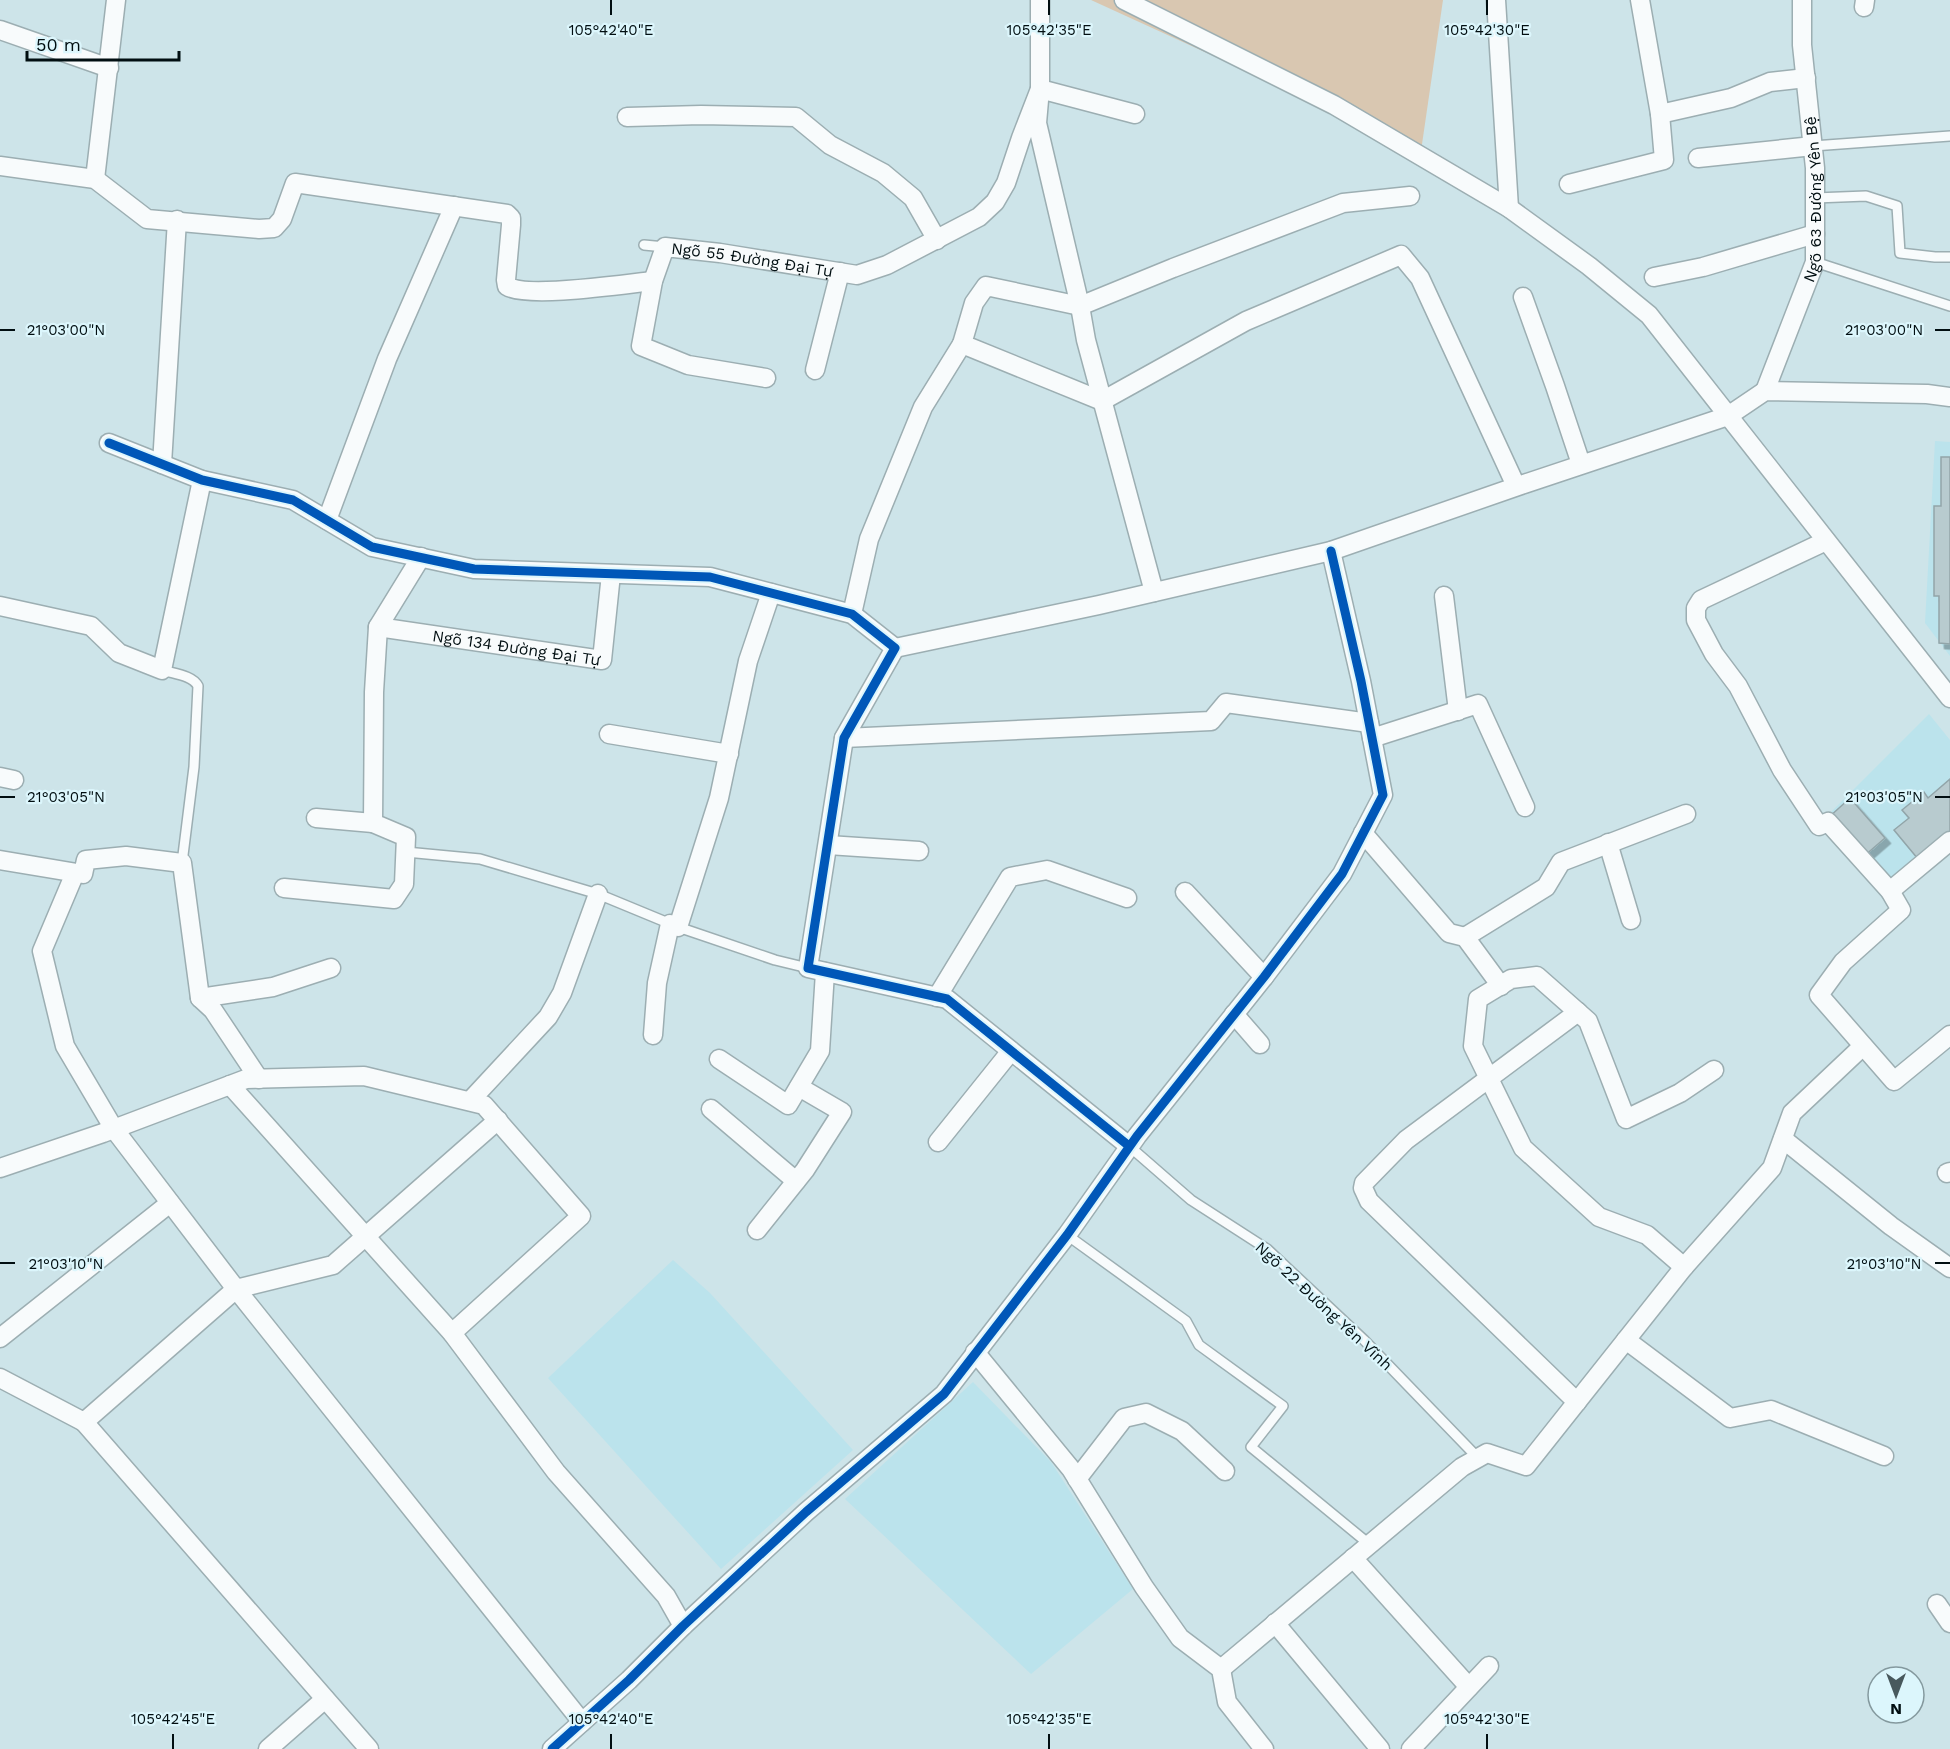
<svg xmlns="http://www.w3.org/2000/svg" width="1950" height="1749" font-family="'Work Sans',sans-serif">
  <defs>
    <filter id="shadow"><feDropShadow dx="5.5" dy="5.5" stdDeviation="0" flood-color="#0004"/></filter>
  </defs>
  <rect width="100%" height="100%" fill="#cde4e9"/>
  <path fill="#bbe3ec" d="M1935,441L1950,442V656L1925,623Z
    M1929,714L1950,740V832L1889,887L1827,816Z
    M673,1260L710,1293L853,1450L721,1569L548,1378Z
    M973,1382L1051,1462L1133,1589L1031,1674L845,1499Z"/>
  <path fill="#d9c7b1" d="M1091,0H1443L1421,151Z"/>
  <path fill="#b8cbcf" stroke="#92a5a9" stroke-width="1.5" filter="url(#shadow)" d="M1941,457H1950V644L1939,643V596H1934V506H1941Z
    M1950,779V832L1918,859L1894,830L1909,818L1902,810L1924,792L1928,798Z
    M1850,798L1885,838L1863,857L1828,818Z"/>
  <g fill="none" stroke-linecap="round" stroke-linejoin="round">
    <g stroke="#9caeb2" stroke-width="12">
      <path id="lane" d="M1813,146L1950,136
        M1815,198L1866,196L1897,206L1900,253L1935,257H1950
        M644,245L665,247
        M1815,262L1950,306
        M162,670C174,674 192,675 198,686L194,767L182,863
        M406,852L480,859L598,894L678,927L775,960L808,968
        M1129,1146L1191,1200L1267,1249L1364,1340L1478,1458
        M1067,1235L1186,1321L1199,1345L1283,1406L1251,1447L1369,1544"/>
    </g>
    <g stroke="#9caeb2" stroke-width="21">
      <g id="street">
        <path d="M1040,0V89L1037,123L1080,306L1086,340L1154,592"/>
        <path d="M1124,0L1334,105L1509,208L1589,266L1649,315L1950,698"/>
        <path d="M1496,0L1509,208"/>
        <path d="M1864,7L1865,0"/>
        <path d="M0,30L109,68"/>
        <path d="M1660,114L1731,98L1770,82L1806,78"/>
        <path d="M627,117L701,115L796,117L830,145L883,173L913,198L937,240"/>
        <path d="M1698,158L1813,146"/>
        <path d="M0,166L95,179L147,219L259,229L274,228L282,219L295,183L507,214L511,218V225L506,280L507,286C526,299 625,284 653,281"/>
        <path d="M95,179L116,0"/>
        <path d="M1569,184L1664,160L1660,114L1640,0"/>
        <path d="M1410,196L1343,203L1173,268L1080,306L986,286L974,303L962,344L1102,401L1246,321L1401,255L1420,278L1516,486"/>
        <path d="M1654,277L1703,267L1815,234"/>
        <path d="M1523,297L1555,386L1581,464"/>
        <path d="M815,370L840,272"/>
        <path id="s1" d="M766,378L688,365L641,346L653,281L665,247L720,253L857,275L887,265L979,217L995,202L1006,183L1021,138L1040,89L1135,114"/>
        <path id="s2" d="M1765,391L1815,262V168L1802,45V0"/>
        <path d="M109,443L202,480L293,500L372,547L474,569L710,577L852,614L895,648L844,738L808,968L947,999L1129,1146"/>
        <path d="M162,464L177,220"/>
        <path d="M327,520L387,359L454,206"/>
        <path d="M1826,541L1701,600L1696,608V620L1714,654L1738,686L1782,770L1819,826L1828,822L1890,891L1901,910L1843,962L1819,995L1894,1081L1950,1035"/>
        <path d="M1444,596L1458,711"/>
        <path d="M0,606L91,626L119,653L162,670L202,480"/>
        <path d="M852,614L869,539L923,407L962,344"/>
        <path id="s3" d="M378,627L602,660L611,574"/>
        <path d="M895,648L1099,605L1331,551L1524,484L1728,416L1765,391L1927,394L1950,397"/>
        <path d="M609,734L729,754"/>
        <path d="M844,738L1211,721L1226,703L1369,723"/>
        <path d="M1372,738L1478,704L1525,807"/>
        <path d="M0,777L14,780"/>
        <path d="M316,818L373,823"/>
        <path d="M1363,833L1449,933L1465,937L1501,986"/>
        <path d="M1608,843L1631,920"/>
        <path d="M828,845L919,851"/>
        <path d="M0,860L83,874L86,860L126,856L182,863L200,998L213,1010L259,1079"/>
        <path d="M75,873L42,951L65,1046L114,1129L236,1289L333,1265L498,1120"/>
        <path d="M284,888L394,899L404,884L406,837L373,823L374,692L378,627L421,557"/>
        <path d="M1890,891L1950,841"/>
        <path d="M1185,892L1264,977"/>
        <path d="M678,927L719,798L748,661L771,593"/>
        <path d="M1465,937L1546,887L1561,862L1686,814"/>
        <path d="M937,997L1010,877L1047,870L1127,898"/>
        <path d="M200,998L273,987L331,968"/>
        <path d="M1234,1014L1260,1044"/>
        <path d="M653,1035L657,983L670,924"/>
        <path d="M719,1059L788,1105L820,1051L825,972"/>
        <path d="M230,1085L452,1333L556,1472L666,1596L683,1626"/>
        <path d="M470,1101L548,1017L562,993L598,894"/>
        <path d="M711,1109L796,1181"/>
        <path d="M1783,1139L1891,1226L1950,1268"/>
        <path d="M938,1142L1011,1051"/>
        <path d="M0,1168L103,1133L246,1079L364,1076L484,1105L581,1216L452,1333"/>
        <path d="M1947,1173L1950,1172"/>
        <path d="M757,1230L805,1170L842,1112L799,1087"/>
        <path d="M1684,1267L1647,1235L1599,1217L1523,1148L1473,1046L1478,999L1511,979L1537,976L1588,1021L1626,1119L1680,1093L1714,1070"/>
        <path d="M0,1338L170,1203"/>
        <path d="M1626,1340L1730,1418L1771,1410L1884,1456"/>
        <path d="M975,1352L1071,1469L1144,1587L1180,1638L1221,1669L1227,1702L1264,1749"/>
        <path d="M0,1378L84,1422L236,1289L582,1722"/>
        <path d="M1577,1402L1369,1201L1363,1188L1364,1183L1406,1140L1578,1012"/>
        <path d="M84,1422L369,1749"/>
        <path d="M1077,1479L1124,1418L1146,1413L1182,1431L1225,1471"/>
        <path d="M1353,1558L1469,1687"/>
        <path d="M1937,1604L1950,1623"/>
        <path d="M1275,1623L1380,1749"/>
        <path d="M1221,1669L1462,1467L1487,1453L1526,1466L1684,1267L1772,1168L1792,1113L1863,1046"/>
        <path d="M268,1749L325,1699"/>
        <path d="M552,1749L629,1680L683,1626L806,1512L944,1394L1067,1235L1137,1136L1264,977L1342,874L1383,795L1361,681L1331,551"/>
        <path d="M1411,1749L1489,1666"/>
      </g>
    </g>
    <use href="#lane" stroke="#f8fbfc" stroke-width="9"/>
    <use href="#street" stroke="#f8fbfc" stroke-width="18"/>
    <g stroke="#dcf6fc" stroke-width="13">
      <path id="cycleway" d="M109,443L202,480L293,500L372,547L474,569L710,577L852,614L895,648L844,738L808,968L947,999L1129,1146
        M552,1749L629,1680L683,1626L806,1512L944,1394L1067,1235L1137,1136L1264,977L1342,874L1383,795L1361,681L1331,551"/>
    </g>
    <use href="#cycleway" stroke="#0057b8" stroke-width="9"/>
  </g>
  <path fill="none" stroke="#010e11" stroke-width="2" d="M611,0V15M1049,0V15M1487,0V15M0,330H15M1935,330H1950M0,797H15M1935,797H1950M0,1263H15M1935,1263H1950M173,1734V1749M611,1734V1749M1049,1734V1749M1487,1734V1749"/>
  <g text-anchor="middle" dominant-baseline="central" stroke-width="4.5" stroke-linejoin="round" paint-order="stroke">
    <g font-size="16" fill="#010e11" stroke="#dcf6fc">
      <text stroke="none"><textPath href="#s2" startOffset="201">Ngõ 63 Đường Yên Bệ</textPath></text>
      <text stroke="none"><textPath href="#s1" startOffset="320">Ngõ 55 Đường Đại Tự</textPath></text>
      <text stroke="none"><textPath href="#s3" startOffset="140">Ngõ 134 Đường Đại Tự</textPath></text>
      <text transform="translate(1324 1306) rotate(43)">Ngõ 22 Đường Yên Vĩnh</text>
    </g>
  </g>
  <g font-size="15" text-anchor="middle" fill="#010e11" stroke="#dcf6fc" stroke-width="4.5" stroke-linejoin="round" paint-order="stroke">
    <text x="611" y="35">105°42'40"E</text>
    <text x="1049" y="35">105°42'35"E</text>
    <text x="1487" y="35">105°42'30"E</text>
    <text x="1884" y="335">21°03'00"N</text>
    <text x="66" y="335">21°03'00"N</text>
    <text x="1884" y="802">21°03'05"N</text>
    <text x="66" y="802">21°03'05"N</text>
    <text x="1884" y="1269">21°03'10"N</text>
    <text x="66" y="1269">21°03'10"N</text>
    <text x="173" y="1724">105°42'45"E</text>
    <text x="611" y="1724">105°42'40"E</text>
    <text x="1049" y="1724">105°42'35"E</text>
    <text x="1487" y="1724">105°42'30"E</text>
  </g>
  <g transform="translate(1896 1695) rotate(180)"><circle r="28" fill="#dcf6fc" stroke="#84999e" stroke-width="1.5"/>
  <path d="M0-4.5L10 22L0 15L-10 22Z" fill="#48595d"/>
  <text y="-9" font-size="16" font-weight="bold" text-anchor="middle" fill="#010e11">N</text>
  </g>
  <path d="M27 51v9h152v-9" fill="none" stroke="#010e11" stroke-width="3"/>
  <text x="36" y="51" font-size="18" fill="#010e11" stroke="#dcf6fc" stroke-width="4.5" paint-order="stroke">50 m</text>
</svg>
